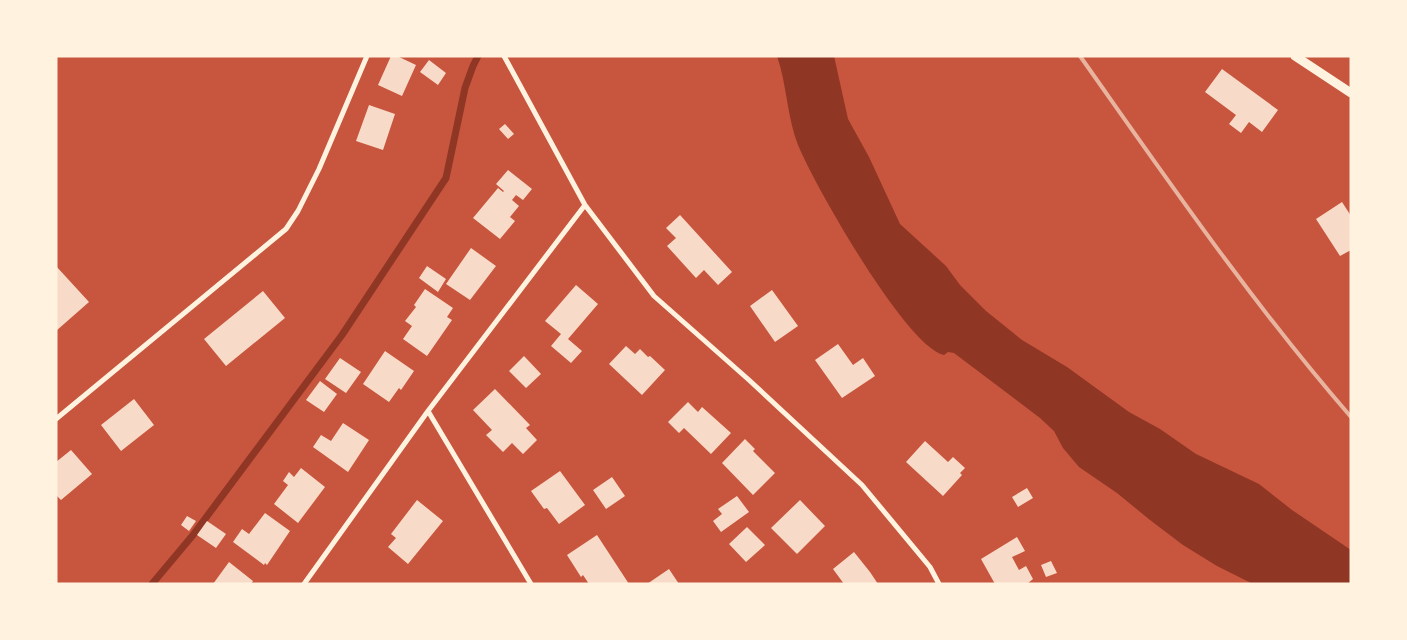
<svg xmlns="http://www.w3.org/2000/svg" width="1407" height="640" font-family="'Archivo Narrow',sans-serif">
  <rect width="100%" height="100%" fill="#c8553d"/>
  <path fill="#8f3625" d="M777,56H834L848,119L869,157L900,224L946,266L960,285L986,311L1022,340L1067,367L1129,412L1160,429L1196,454L1259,484L1292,510L1351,550V584H1253L1217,566L1183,545L1150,520L1117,493L1079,467L1063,448L1054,431L1040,418L954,353L948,352L944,355C906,347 814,184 798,145C787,117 787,85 777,56Z"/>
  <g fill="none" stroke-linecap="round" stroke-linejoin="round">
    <path stroke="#8f3625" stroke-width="7" d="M152,584L193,535L342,335L446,178L465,88L473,66L478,56"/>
  </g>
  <path fill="#f7dbc8" d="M391,56H397L416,65L402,96L378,85Z
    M429,60L446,73L438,85L420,72Z
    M1222,69L1278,110L1262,132L1249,122L1241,133L1229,124L1236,115L1205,92Z
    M369,105L395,114L383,150L356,141Z
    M505,124L514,134L508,139L499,129Z
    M508,170L532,189L523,200L516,195L512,200L519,206L510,217L515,221L500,239L473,218L498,188L503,192L504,191L496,184Z
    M1342,202L1351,216V250L1340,256L1316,219Z
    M680,215L732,272L718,285L704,270L696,278L667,246L676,238L666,228Z
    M471,248L496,266L470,300L446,284Z
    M56,266L89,302L56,331Z
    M427,266L446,279L438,292L419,278Z
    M576,285L598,304L568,339L582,351L571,363L551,346L561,334L545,321Z
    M425,289L453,308L447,317L452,320L427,356L403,339L412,326L405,321L416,307L414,305Z
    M772,290L798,326L775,342L750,306Z
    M263,291L285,318L226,366L204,339Z
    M838,344L853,365L863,358L875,376L842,398L815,360Z
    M626,346L635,354L640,349L648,357L650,356L665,370L642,395L609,364Z
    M385,351L414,371L401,390L399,388L389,402L363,384Z
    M524,356L541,374L526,388L509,371Z
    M340,358L361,372L346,393L325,379Z
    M320,381L337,394L324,412L306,400Z
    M495,389L530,425L526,428L537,440L523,454L512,443L503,452L486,435L492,430L473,410Z
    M134,399L154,425L121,451L101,425Z
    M688,402L698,412L702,407L731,433L711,454L684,428L679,433L668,422Z
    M343,423L369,440L348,472L313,447L321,435L331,441Z
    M745,439L755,449L753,451L775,473L753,495L722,463Z
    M925,441L948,462L953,457L965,468L960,473L962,475L943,496L906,462Z
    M71,450L92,474L61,500L56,495V462Z
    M301,468L325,487L298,523L274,504L288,485L283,481L289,472L294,477Z
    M560,471L585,505L559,524L547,508L544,509L531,491Z
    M612,477L625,496L606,509L593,490Z
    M1027,488L1033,498L1018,507L1012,497Z
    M737,496L749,512L721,532L713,521L722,514L718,509Z
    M417,500L443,521L408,564L388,547L396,538L391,534Z
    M800,500L825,526L797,554L771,528Z
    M265,513L290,531L267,565L265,563L264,565L233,542L242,529L249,534Z
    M187,516L196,521L189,531L181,525Z
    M207,521L226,534L216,548L197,535Z
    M747,527L765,545L746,562L729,544Z
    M597,535L629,584H589L583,575L581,577L567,555Z
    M1017,537L1025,551L1012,557L1019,570L1026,566L1033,579L1027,584H995L981,559Z
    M854,552L870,572L878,584H844L833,569Z
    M1051,561L1057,573L1046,577L1041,565Z
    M229,562L253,581L251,584H213Z
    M669,569L679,584H647Z"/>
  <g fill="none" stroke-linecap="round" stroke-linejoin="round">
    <path stroke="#fff3e0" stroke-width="5" d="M504,56L585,205L654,296L749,380L862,485L930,567L939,584
      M428,411L531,584
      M56,419L286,229L298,211L319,169L367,56
      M304,584L428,411L585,205"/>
    <path stroke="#fff3e0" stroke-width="9" d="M1295,56L1351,93"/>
    <path stroke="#e9b49f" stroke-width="4" d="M1080,56C1167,179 1252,303 1351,417"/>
  </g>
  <rect width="1407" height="640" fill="none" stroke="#fff3e0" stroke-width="115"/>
</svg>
